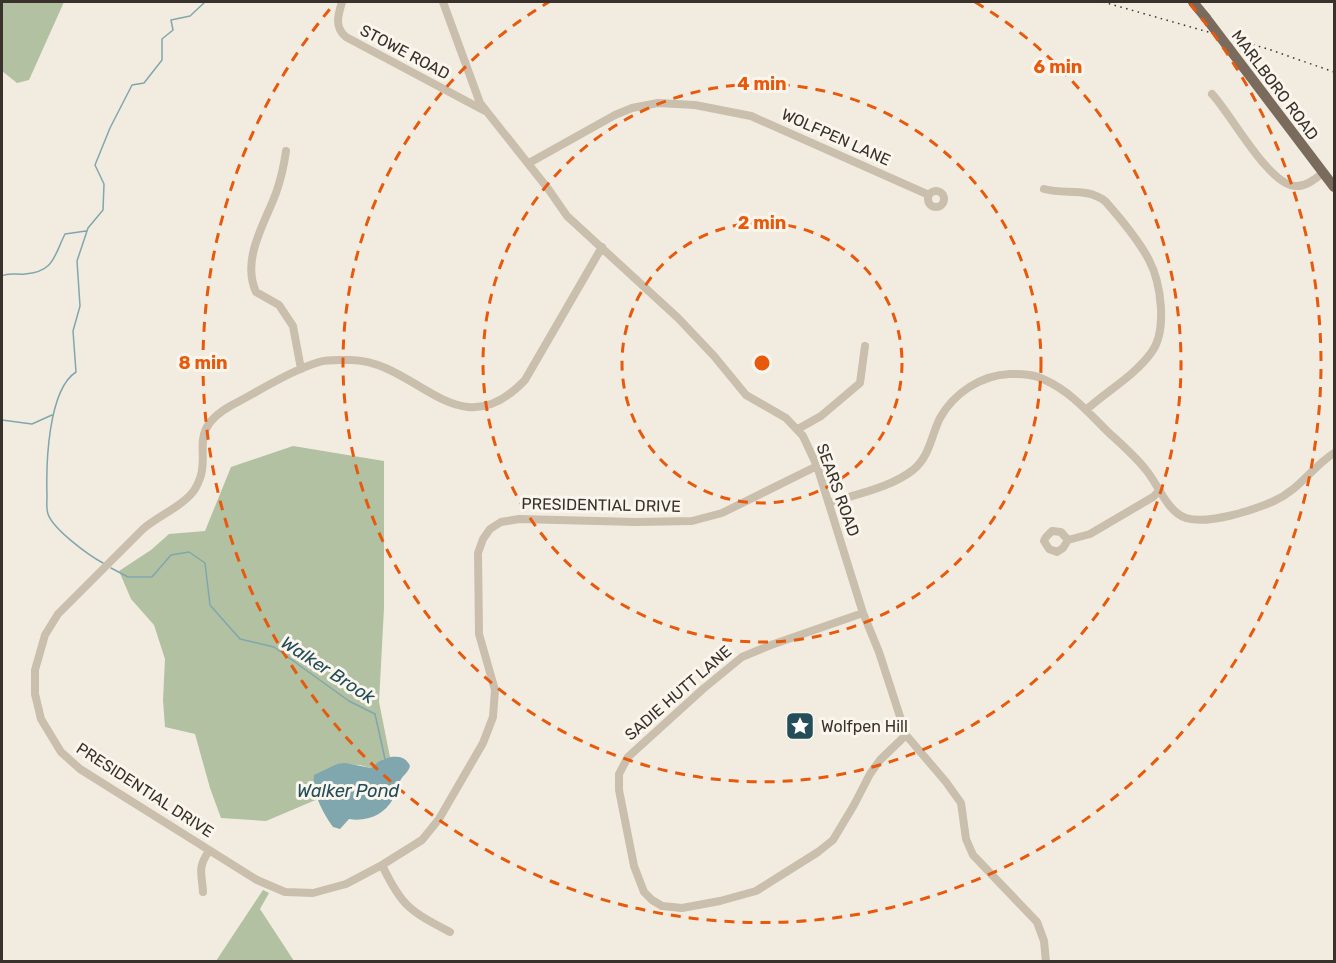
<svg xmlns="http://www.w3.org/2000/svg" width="1336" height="963" font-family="Rubik,sans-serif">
  <rect width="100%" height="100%" fill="#f2ece0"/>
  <path fill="#b1c1a1" d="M2,2H64L29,80L17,83L2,71Z
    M293,446L384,461V608L379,702L390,757L379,761L371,768L360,765L337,764L313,784L318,799L266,821L221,818L210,788L195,734L165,727L163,700L165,659L154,625L131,599L119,571L151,550L169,534L205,531L231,467Z
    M263,890L269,893L260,909L294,961H216Z"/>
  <path fill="#80a6ae" d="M390,757C399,756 406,757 410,766C408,773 403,775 400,781C396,787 396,794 393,799C384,815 367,822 349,819L340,829L333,827C323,813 312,793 314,775L337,764L345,763L371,768L379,761Z"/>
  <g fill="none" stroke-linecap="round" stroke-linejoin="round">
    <path stroke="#80a6ae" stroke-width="1.5" d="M2,276C9,272 17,275 25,274C54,272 54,256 65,234L86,231
      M2,420L32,424L52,415
      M103,563C88,555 53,529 48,514C46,508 47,501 47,495C46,464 48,390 76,372L73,331L80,306L77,261L88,228L103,210L104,184L95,165L110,128L132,85L144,83L162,60V39L173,30L171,20L190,16L205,2
      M111,568L128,577H152L171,555L189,552L205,563L210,605L240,639L274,647L349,701L375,714L385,759"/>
    <path stroke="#cabeac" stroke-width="8" d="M342,2C338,15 334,27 346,37L485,111
      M443,2L480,103L549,190L567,216L678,318L714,356L746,395L786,418L803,436L817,466L863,613L879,652L906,735L946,782L961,803L966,839L973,855L1037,922L1044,941L1046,962
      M1212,94C1231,114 1268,184 1295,186C1306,187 1315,179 1323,173
      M286,151C284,165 281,179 276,193C265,223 241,259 256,292L279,305L293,326L301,369
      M529,163L615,115L632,108L658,103L695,105L751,116L929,195
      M1044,189C1066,195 1086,187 1105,201C1121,219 1138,239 1149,260C1161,283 1168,331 1151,353C1134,376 1107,391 1086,410
      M928 199a8 8 0 1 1 16 0a8 8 0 1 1-16 0Z
      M602,247L525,380C458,451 418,361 351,360C341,360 328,359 319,362C290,371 259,391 232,405C182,433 216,454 195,489C185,505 158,516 143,529L58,614L45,635L35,670V694L41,719L61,752L80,769L257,880L285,892L313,893L346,884L382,865L422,840L439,819L483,743L493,717L495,690L479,634L478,553L483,539L490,529L501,522L519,519L636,522L692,521L722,513L817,466
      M798,429L821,416L860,383L865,346
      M829,503C856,494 890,488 913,470C930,456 931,436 940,418C954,393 981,375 1010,374C1022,374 1034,374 1045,380C1070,391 1089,413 1108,432C1121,444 1135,456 1146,470C1158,484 1167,512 1186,518C1208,525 1254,510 1274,501C1299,490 1312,467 1334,453
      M1068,540L1063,548L1057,552L1049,549L1044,541L1046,537L1052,531L1061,532L1068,540L1090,534L1153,497L1160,490
      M863,613L771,645L742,657L703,689L628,757L619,774V790L634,866L644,892L652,900L662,906L682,908L720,901L756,891L818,852L833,840L854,805L870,774L880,760L906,735
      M382,865C402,907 410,911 450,932
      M203,892C202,873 197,868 209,851"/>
    <path stroke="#7a6b5d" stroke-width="10" d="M1193,2L1206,18
      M1228,47L1334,187"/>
    <path stroke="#39312b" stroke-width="1.5" stroke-dasharray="1.5 4.5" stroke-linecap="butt" d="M1103,2L1268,49L1334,72"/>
    <path stroke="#7a6b5d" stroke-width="10" d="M1206,18L1228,47"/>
  </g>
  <g fill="none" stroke="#e8590c" stroke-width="3" stroke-dasharray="10 8">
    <circle cx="762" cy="363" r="140"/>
    <circle cx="762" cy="363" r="279"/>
    <path d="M975 2A419 419 0 1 1 549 2"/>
    <path d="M1190 4A559 559 0 1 1 334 4"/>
  </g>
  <defs>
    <g id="sight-square" transform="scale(1.5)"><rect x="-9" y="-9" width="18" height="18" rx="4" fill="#224d59" stroke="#faf6ed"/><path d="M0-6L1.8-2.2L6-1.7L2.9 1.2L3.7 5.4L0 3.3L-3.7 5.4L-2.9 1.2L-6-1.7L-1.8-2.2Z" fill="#fff"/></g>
  </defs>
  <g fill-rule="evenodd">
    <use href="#sight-square" x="800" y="726"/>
  </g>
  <g text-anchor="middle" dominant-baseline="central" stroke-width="6" stroke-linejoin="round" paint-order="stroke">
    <g font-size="16" fill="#39312b" stroke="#faf6ed">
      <text transform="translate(405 52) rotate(28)">STOWE ROAD</text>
      <text transform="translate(1275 85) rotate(53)">MARLBORO ROAD</text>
      <text transform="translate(836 137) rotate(24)">WOLFPEN LANE</text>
      <text transform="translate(838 490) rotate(70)">SEARS ROAD</text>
      <text transform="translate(601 505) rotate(1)">PRESIDENTIAL DRIVE</text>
      <text transform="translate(678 693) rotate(-41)">SADIE HUTT LANE</text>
      <text transform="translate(145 790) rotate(33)">PRESIDENTIAL DRIVE</text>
    </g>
    <g font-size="16" fill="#39312b" stroke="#faf6ed" text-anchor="start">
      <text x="821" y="726">Wolfpen Hill</text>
    </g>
    <g font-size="18" font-style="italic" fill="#224d59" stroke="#faf6ed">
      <text transform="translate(328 670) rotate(33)">Walker Brook</text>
      <text x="348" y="791">Walker Pond</text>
    </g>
  </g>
  <circle cx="762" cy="363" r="9" fill="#e8590c" stroke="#faf6ed" stroke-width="3"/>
  <g font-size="18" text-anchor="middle" font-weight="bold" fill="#e8590c" stroke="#faf6ed" stroke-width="6" stroke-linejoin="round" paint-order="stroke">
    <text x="1058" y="73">6 min</text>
    <text x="762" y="90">4 min</text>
    <text x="762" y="229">2 min</text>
    <text x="203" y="369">8 min</text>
  </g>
  <rect width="1336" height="963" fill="none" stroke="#39312b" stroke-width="6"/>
</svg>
